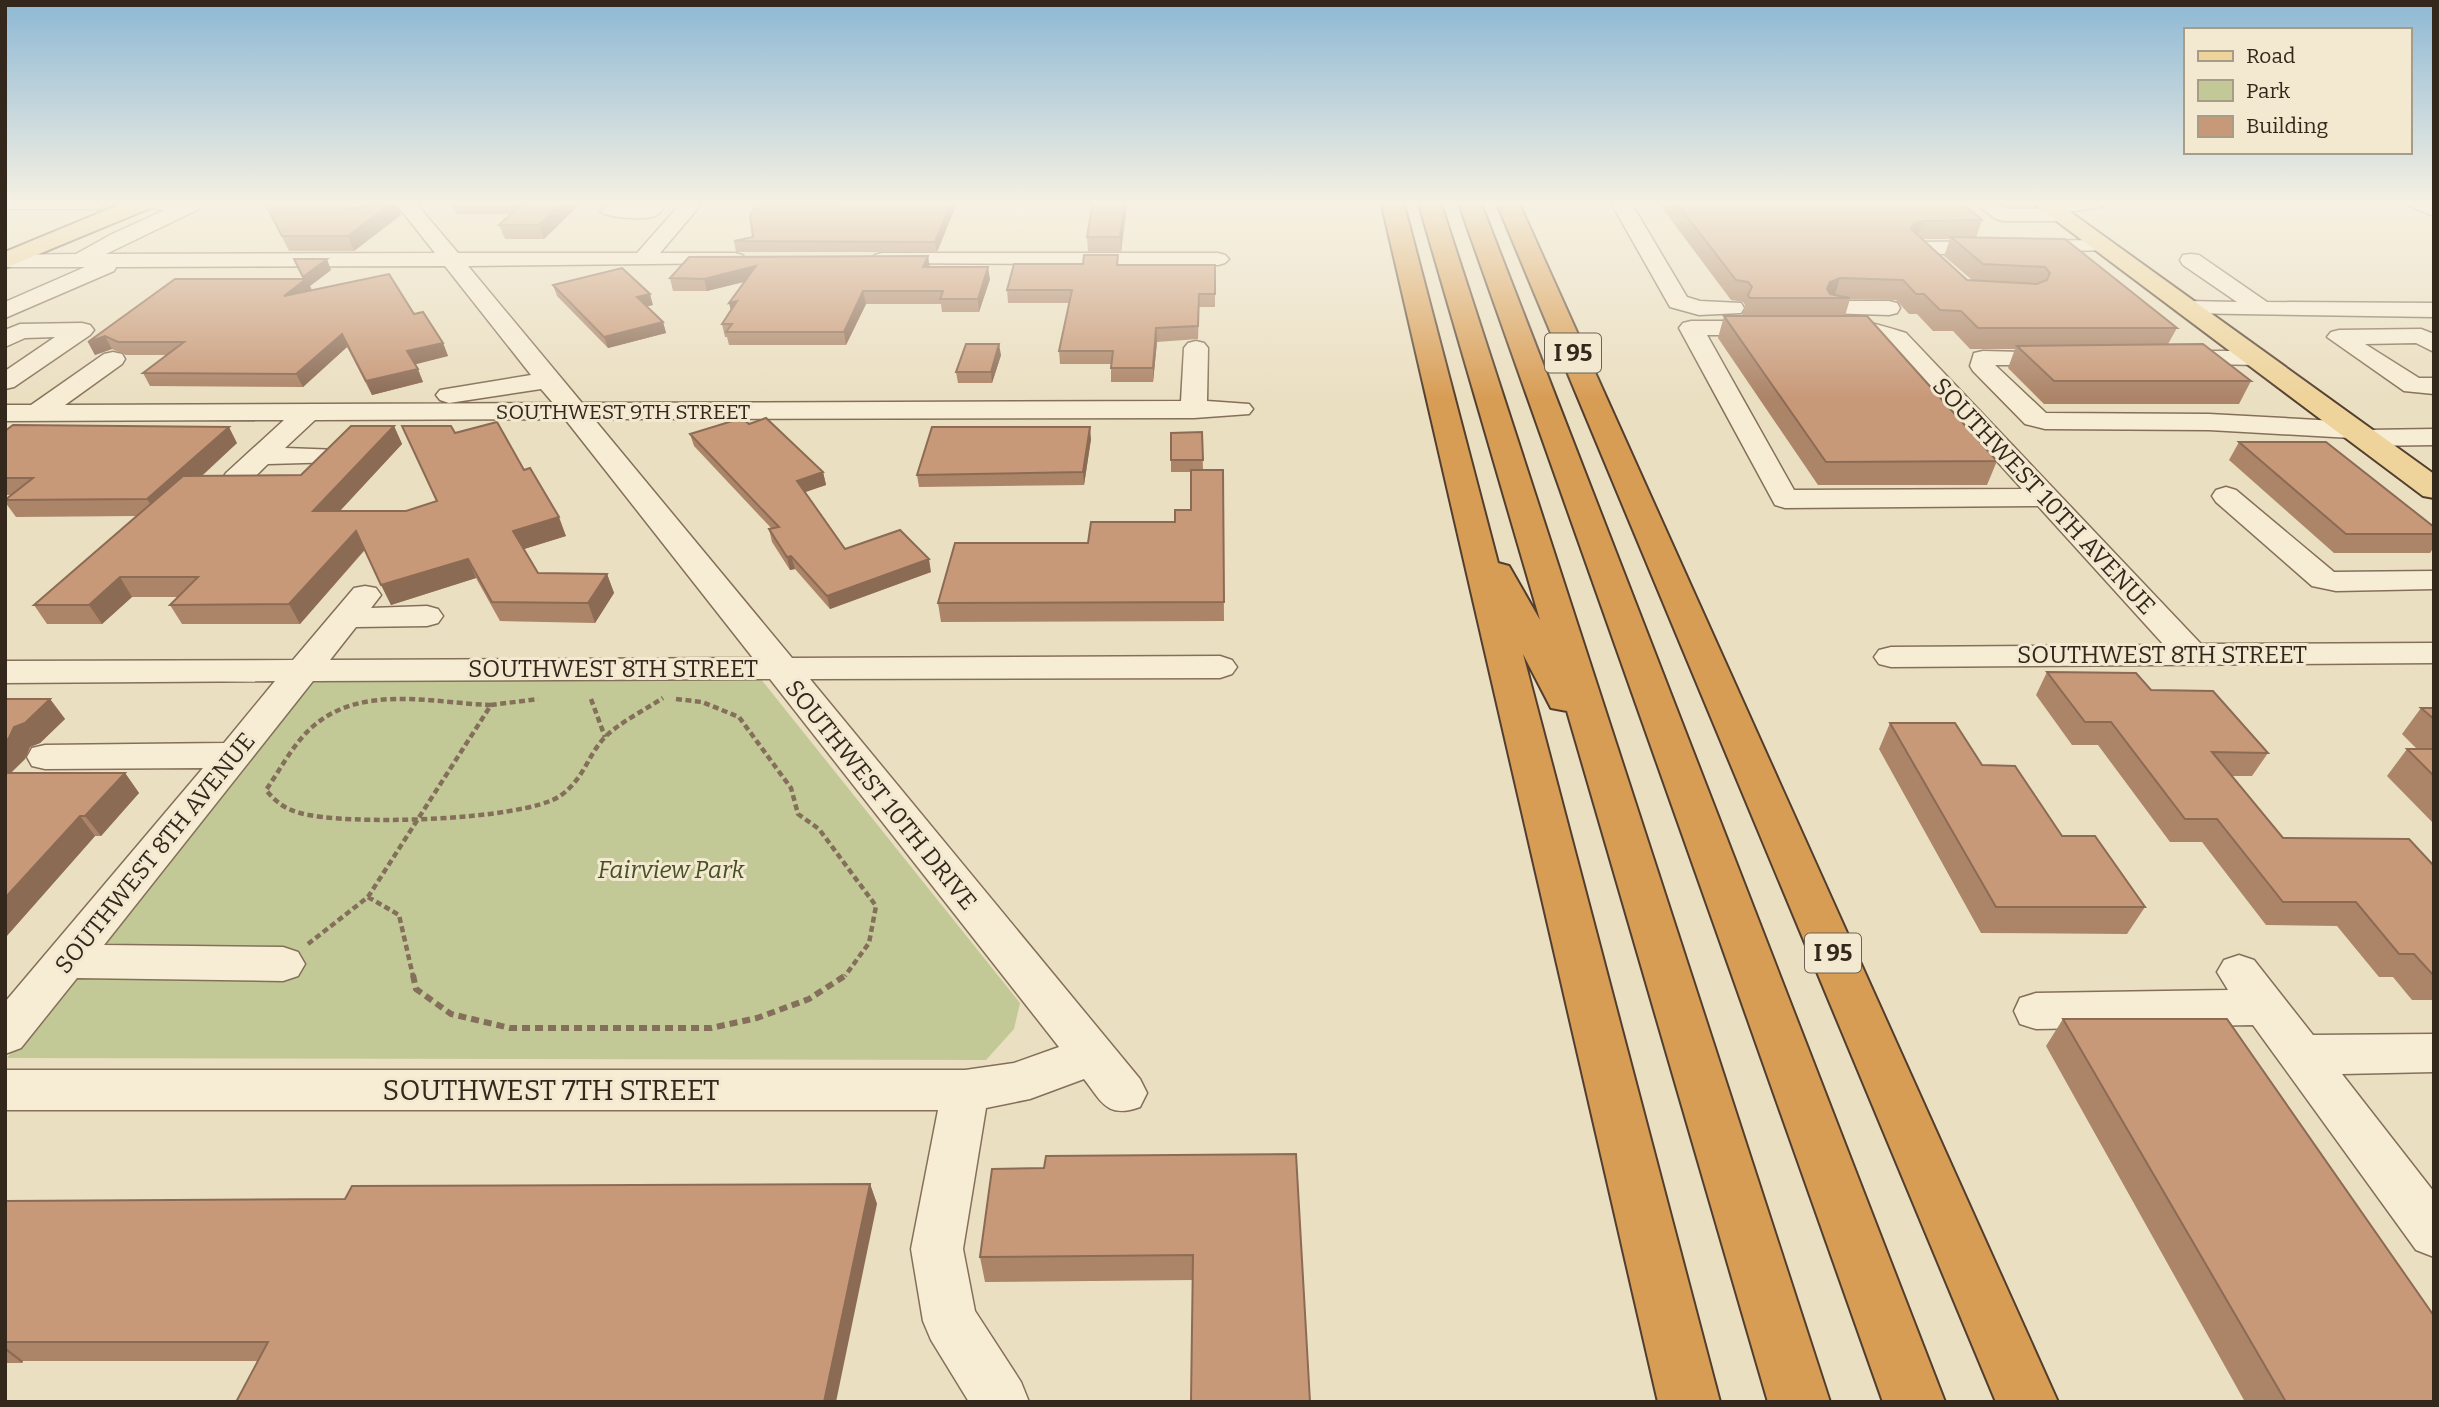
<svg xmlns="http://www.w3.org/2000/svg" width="2439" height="1407" font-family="Bitter,serif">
  <rect width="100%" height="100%" fill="#ebdfc1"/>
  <path fill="#c3c996" d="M760,678L1020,1003L1014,1029L986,1060L7,1058L315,681Z"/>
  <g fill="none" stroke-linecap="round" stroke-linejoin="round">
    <g stroke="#84705a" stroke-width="3">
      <path id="minor" d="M5,201H107L109,203L99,209H5Z
        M135,201H194L200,206L197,210L106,254L435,253L394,201H414L458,253H637L683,201H704L660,253H735L742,255L746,259L742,263L468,266L582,403L1181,401L1184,348L1188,343L1196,341L1204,343L1208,348L1207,401L1249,404L1253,409L1249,414L1194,418L594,419L792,658L1220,656L1232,660L1237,667L1232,674L1220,678L810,679L1140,1079L1147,1093L1140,1107C1107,1119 1102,1102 1084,1079L1030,1099L986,1108L963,1249L975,1311L1021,1382L1029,1402H969L931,1340L923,1321L911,1249L938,1110H5V1070H965L1014,1063L1059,1047L770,679L313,681L104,945L283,947L298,952L305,964L298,976L283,981L77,978L21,1048L5,1054V1002L203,768L45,769L32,766L27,757L32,748L45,745L224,743L275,681L5,683V661L293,660L354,588L365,586L376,588L381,595L371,608L427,606L438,609L443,616L438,623L427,626L356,627L330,660L753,658L565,419L315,420L285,448L340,450L344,456L340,462L268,464C254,477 246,490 226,485L222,479L226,473L284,420L5,421V405H31L104,354L113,352L122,354L125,359L122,364L65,405L553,403L541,389L449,403L440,400L436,395L440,390L531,375L445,266L116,267L114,271L5,318V302L85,267H5V255L76,254L112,234L165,210L137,206Z
        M648,201H668C665,205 661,213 657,215C648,221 606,218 600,211L610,205H644Z
        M1610,201H1630L1687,297L1700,301L1741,303L1744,308L1741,313L1699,315L1670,307Z
        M1972,201H1995L2007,209H2041L2043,204L2057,201H2112L2102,207L2067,212L2069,215L2066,219L2059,221H2003L1996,219Z
        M2404,201L2434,203V216L2407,205Z
        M2103,240L2110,242L2113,246L2110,250L1937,254L1951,268L1948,273C1931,277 1916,261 1907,248L1910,244L1917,242Z
        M882,253H1218L1225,255L1229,259L1225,263L1218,265L875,263L871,259L875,255Z
        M2191,254L2199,255L2267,302L2434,303V317L2179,313L2176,308L2179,303L2187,301L2237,302L2183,265L2180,260L2183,255Z
        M1834,301H1889L1897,303L1900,308L1897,313L1889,315L1826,313L1823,308L1826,303Z
        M1691,321H1766L1774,323L1778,328L1774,333L1766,335H1707L1794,490L2022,489L1890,343L1864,335L1828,333L1824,328L1828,323C1855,316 1880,325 1906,333L2201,644L2434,643V663L1891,667L1879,664L1874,657L1879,650L1891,647L2164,645L2038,506L1785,508L1775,505L1679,328L1683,323Z
        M82,323L90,325L94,330L90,335L14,387L5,389V371L55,337L25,338L5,347V330L20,324Z
        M2421,329L2434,334V352L2416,343L2365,344L2419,378H2434V394L2404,391L2327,337L2331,332L2339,330Z
        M1983,351L2069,353L2072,358L2069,363L2060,365H1995L2046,413L2209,414L2354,422L2363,424L2367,430L2434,429V445L2364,446L2355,444L2351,438L2209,430L2045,429L2025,424L1973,371L1970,366L1974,353Z
        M2172,351H2256L2265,353L2268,358L2265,363L2256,365L2163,363L2160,358L2163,353Z
        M2226,487L2236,490L2334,572L2434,571V589L2336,591L2312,586L2216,502L2212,496L2216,490Z
        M2239,955L2254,960L2313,1035L2434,1034V1072L2342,1074L2434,1192V1257L2416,1250L2253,1025L2036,1029L2020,1024L2014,1011L2020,998L2036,993L2228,990L2217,972L2224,960Z"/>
    </g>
    <g stroke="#523e2e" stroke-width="4">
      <path id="major" d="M128,201H158L155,206L5,268V252Z
        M2030,201H2055L2434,474V498L2423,496Z"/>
    </g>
    <g stroke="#523e2e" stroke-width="4">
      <path id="highway" d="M1381,201H1403L1498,563L1509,566L1540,620L1418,201H1440L1830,1402H1768L1567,711L1551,708L1523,654L1720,1402H1658Z
        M1458,201H1480L1945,1402H1883Z
        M1496,201H1518L2058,1402H1996Z"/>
    </g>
    <path stroke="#84705a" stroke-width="4.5" stroke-dasharray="6 3.5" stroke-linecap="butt" d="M591,699L605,737
      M676,699L702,702L739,717L791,788L798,814L819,829L876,906L869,943L845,976
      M491,705C431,703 359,683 310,729C292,746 280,770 266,790C276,802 285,809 300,813C345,826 522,821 560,796C585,778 587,756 605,737C619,723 646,709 663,698
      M368,897L399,915L413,976
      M308,944L368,897L491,705L538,699"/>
    <path stroke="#84705a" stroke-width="6" stroke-dasharray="8 5" stroke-linecap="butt" d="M413,975L416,989L451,1014L510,1028H711L757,1018L809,999L846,975"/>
    <use href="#minor" fill="#f7ecd4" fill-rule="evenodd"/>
    <use href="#major" fill="#eed39a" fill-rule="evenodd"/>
    <use href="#highway" fill="#d89d55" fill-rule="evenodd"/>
  </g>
  <path fill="#ac8468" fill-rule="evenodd" d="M264,201L349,209L401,215L354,251H289Z
    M449,201H583L544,239H505L499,225L512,214H457Z
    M861,201H1046L1045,203H957L937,252H736L734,241L753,237L837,205Z
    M1093,201H1126L1121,252H1088L1087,237Z
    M1657,201H1961L1982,220L1976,238L2065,239L2177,328L2168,344L2251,381L2239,404H2044L2008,368L2015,349H1970L1953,331H1933L1917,314H1909L1896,300L1850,299L1845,316L1997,461L1987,485H1818L1718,338L1724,316H1743L1742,315L1745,305L1743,302L1731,300ZM1922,239H1950L1944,256L1972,280H1967Z
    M928,256L929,267L990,279L979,312H942L941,304H866L846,345H729L727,337H725L722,324L730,310L744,282L707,291H673L670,278Z
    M294,259L331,270L310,286L312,290L414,314L443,343L448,356L415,364L423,382L372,395L347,347L303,387L150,386L143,373L167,355H126L112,349L95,355L88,342L303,279Z
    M1119,265H1215V307H1199L1198,339L1157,342L1153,382H1111V364H1060L1059,351L1069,303H1008L1007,290Z
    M553,285L653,305L647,306L663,322L666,333L608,348L557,296Z
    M1001,355L992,383H958L956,372Z
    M749,424L823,472L826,485L804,492L845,549L931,572L830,609L795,569L790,570L772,542L769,529H772L694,446L690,434Z
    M394,426L402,444L340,511H406L437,502L402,426L455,433L524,470L566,536L524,549L538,573L607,574L614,593L595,623L500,621L476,578L391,605L365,550L300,624H182L170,605L178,597H132L102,624H47L34,605L136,516L16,517L5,502V500L11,495H5V431L237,443L202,476L301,475Z
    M1202,432L1203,470H1223L1224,621L941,622L938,603L1088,543L1175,522L1191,510V472H1171V460Z
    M1091,439L1084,485L919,487L917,475Z
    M2239,442L2434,527V547L2430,553H2334L2229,460Z
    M2047,672L2151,690L2268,753L2252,776H2231L2283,838L2434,866V1000H2412L2393,977H2379L2337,926L2266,925L2202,842H2170L2098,745H2072L2036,695Z
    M5,699H50L65,719L40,743L30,747L25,759L11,773H125L139,793L101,836H95L5,938Z
    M2421,708H2434V824L2387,776L2407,749H2417L2402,734Z
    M1890,723L1982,765L2145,907L2127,934L1981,933L1879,749Z
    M2063,1019L2434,1402H2245L2046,1046Z
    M1296,1154L1193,1280L985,1282L980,1257L1044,1168Z
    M870,1184L877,1204L258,1361H23L22,1363H5V1201L345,1199Z"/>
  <path fill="#8c6b55" d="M394,201H395L401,215L354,251L348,236Z
    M564,201H583L544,239L539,225Z
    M952,201H957V203L937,252L935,242Z
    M1125,201H1126L1127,207L1121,252L1120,237Z
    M1923,221L1916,239L1911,229L1914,223Z
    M928,256L930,268L923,267Z
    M327,259L331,270L310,286L312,291L284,296L305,280L303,277Z
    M756,266L759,278L707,291L704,279Z
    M988,267L990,279L979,312L978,299Z
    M1840,278L1834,298H1824L1830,282Z
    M863,291L866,304L846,345L844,332Z
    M650,294L653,305L640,308L637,297Z
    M737,301L732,315L729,303Z
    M663,322L666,333L608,348L604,337Z
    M1156,328L1157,342L1153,382V368Z
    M342,334L347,347L303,387L296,374Z
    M105,336L112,349L95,355L88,342Z
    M443,343L448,356L413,365L407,351Z
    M999,344L1001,355L992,383L991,372Z
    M418,369L423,382L372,395L366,381Z
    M394,426L402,444L323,529L313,511Z
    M229,427L237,443L158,516L147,499Z
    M1090,427L1091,439L1084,485L1083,472Z
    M823,472L826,485L800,494L797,481Z
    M559,517L566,536L521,550L513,531Z
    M356,531L365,549L300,624L289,604Z
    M791,556L795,569L790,570L787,557Z
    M468,559L476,578L391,605L381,585Z
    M929,559L931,572L830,609L827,596Z
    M607,574L614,593L595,623L588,603Z
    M120,577L132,597L102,624L89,605Z
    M50,699L65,719L40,743L30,747L25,759L5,778V742L14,727Z
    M125,773L139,793L101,836L85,816Z
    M80,816L95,836L5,938V898Z
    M870,1184L877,1204L836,1402H824Z
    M5,1347L23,1361L22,1363L5,1350Z"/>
  <path fill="#c89979" stroke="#8c6b55" stroke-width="2" d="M264,201H344L349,209L394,201L348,236H282Z
    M525,201H564L539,225H499Z
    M861,201H952L935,242L734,241L753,237L750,215L757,205H837L839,202Z
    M1093,201H1125L1120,237H1087Z
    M1675,201H1961L1982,220L1923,221L1914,223L1911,229L1967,280L2037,284L2047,280L2050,273L2045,267L1983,264L1951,237L2065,239L2177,328H1978L1961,311L1940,310L1924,294H1916L1903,280L1840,278L1830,282L1827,289L1830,294L1850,298H1750L1748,295L1752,287L1748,282L1736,280Z
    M1084,255H1118L1117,265H1215V294H1199L1198,326L1156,328L1153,368H1111L1113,351H1059L1072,290H1007L1014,264H1083Z
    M928,256L923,267H988L978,299H940L943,291H863L844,332H726L732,324H722L737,301L729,303L756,266L704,279L670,278L689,257Z
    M294,259H327L303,277Z
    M622,268L650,294L637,297L663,322L604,337L553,285Z
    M389,274L414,314L423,312L443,343L407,351L418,369L366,381L342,334L296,374L143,373L184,342H118L105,336L88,342L175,279H306L284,296Z
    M1724,316H1867L1997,461L1826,462Z
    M966,344H999L991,372H956Z
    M2203,344L2251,381H2054L2017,346Z
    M742,418L749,424L766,418L823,472L797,481L845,549L900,530L929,559L827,596L791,556L787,557L769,529L779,527L690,434Z
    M497,422L524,470L530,468L559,517L513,531L538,573L607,574L588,603L492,602L468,559L381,585L356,531L289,604L170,605L198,577H120L89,605H34L183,476L301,475L351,426H394L313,511H406L437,501L402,426H451L455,433Z
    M13,425L229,427L147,499L5,500L33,478H5V431Z
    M932,427H1090L1083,472L917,475Z
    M1202,432L1203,460H1171V433Z
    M2239,442H2326L2434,527V534H2346Z
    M1191,470H1223L1224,602L938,603L955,543H1088L1091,522H1175V510H1191Z
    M2047,672L2136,673L2151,690L2213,691L2268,753L2212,752L2283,838L2409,839L2434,866V976L2414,954H2399L2356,902H2283L2217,819H2185L2111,722H2085Z
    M5,699H50L25,723L14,727L9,738L5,742Z
    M2421,708H2434V719Z
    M1890,723H1955L1982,765L2015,766L2062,836H2095L2145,907H1996Z
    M2407,749H2434V776Z
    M5,773H125L85,816H80L5,898Z
    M2063,1019H2227L2434,1316V1402H2286Z
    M1296,1154L1310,1402H1191L1193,1255L980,1257L992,1169L1044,1168L1046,1156Z
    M870,1184L824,1402H236L268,1342H5V1201L345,1199L352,1186Z"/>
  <linearGradient id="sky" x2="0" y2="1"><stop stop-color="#8db8d4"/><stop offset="0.51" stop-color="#f6f1e3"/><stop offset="1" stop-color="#f6f1e3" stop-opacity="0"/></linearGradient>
  <rect width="2439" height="398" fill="url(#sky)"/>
  <g text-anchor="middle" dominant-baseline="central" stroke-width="6" stroke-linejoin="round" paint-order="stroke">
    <g font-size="21" fill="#34281d" stroke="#f3e9d0">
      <text x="623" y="412">SOUTHWEST 9TH STREET</text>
    </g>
    <g fill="#f3e9d0" stroke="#6d6253" stroke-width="2">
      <rect x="1545" y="333.5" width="56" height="39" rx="5"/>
      <rect x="1805" y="933.5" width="56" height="39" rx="5"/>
    </g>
    <g font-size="23" font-weight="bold" fill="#34281d">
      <text x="1573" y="353">I 95</text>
      <text x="1833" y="953">I 95</text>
    </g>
    <g font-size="24" fill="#34281d" stroke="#f3e9d0">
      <text transform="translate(2044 496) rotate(47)">SOUTHWEST 10TH AVENUE</text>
      <text x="2162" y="655">SOUTHWEST 8TH STREET</text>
      <text x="613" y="669">SOUTHWEST 8TH STREET</text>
      <text transform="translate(881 795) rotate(51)">SOUTHWEST 10TH DRIVE</text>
      <text transform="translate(155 853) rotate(-51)">SOUTHWEST 8TH AVENUE</text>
    </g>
    <g font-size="24" font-style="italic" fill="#455025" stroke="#f3e9d0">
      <text x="671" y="870">Fairview Park</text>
    </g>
    <g font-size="28" fill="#34281d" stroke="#f3e9d0">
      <text x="551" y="1090">SOUTHWEST 7TH STREET</text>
    </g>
  </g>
  <rect width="2439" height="1407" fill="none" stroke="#34281d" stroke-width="14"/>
  <rect x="2184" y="28" width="228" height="126" fill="#f3e9d0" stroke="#a79c88" stroke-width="2"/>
  <rect x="2198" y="51" width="35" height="10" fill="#eed39a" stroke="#a79c88" stroke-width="2"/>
  <text x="2246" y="63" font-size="21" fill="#34281d">Road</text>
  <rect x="2198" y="80" width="35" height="21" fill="#c3c996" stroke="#a79c88" stroke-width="2"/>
  <text x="2246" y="98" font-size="21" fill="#34281d">Park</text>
  <rect x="2198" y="116" width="35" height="21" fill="#c89979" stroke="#a79c88" stroke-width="2"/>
  <text x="2246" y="133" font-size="21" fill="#34281d">Building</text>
</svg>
